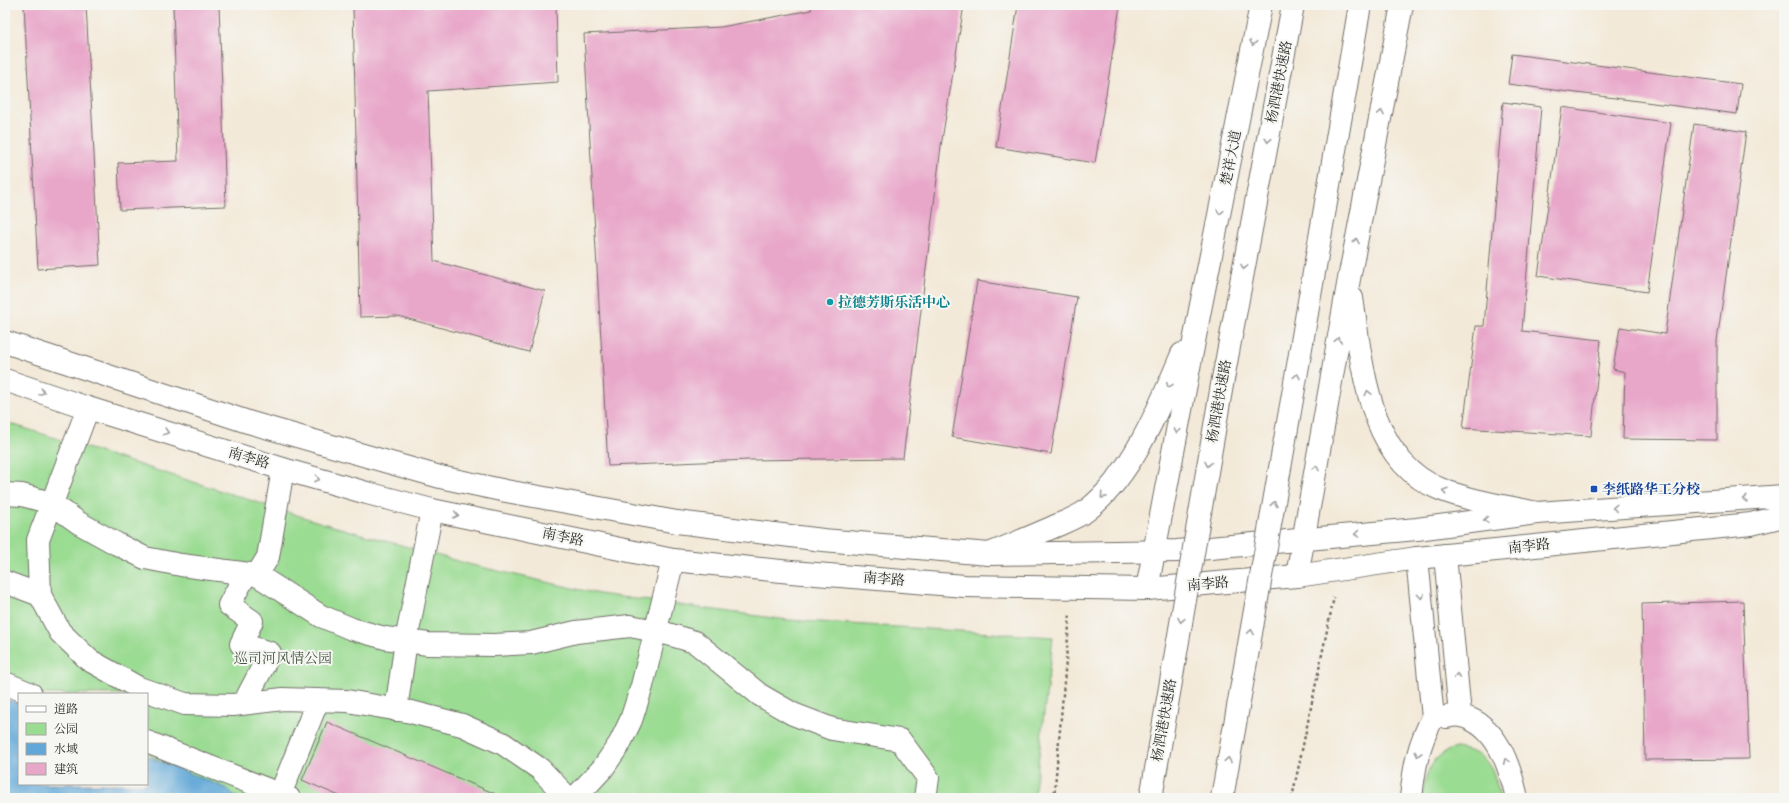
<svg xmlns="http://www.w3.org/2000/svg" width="1789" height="803" font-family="'IM FELL Great Primer','Noto Serif SC',serif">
  <rect width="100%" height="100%" fill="#f6f6f2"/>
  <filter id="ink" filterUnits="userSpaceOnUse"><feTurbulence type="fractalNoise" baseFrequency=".025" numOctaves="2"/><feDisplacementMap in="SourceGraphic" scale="8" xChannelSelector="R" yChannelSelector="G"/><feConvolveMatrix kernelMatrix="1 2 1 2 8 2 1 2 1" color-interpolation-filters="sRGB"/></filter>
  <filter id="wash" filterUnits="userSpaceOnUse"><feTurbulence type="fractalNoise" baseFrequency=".012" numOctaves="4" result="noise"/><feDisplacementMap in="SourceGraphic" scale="16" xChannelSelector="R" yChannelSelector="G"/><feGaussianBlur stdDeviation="0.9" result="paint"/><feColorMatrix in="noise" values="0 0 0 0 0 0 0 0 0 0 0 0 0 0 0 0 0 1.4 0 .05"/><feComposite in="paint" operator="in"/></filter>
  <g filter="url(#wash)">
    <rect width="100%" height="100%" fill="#f3e9d8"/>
    <path fill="#9bdc93" stroke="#63845f" d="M5,422L322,523L472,565L599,594L788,620L1053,637L1034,798H216L147,753V694H31L5,683Z
      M1456,748C1489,752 1494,769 1500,798H1422C1425,775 1431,754 1456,748Z"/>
    <path fill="#61a7d7" stroke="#466981" d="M5,698L19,704V784H147V756L226,788L238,798H5Z"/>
    <g id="blocks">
      <path fill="#e8a6c9" d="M24,5H86L100,265L38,269Z
        M173,5H219L226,206L120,210L118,163L178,161Z
        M353,5H424V7L439,5H556L558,82L428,91L434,261L545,291L529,352L398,316L360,317Z
        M812,5H964L941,146L903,458L748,460L608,466L584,34L721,27L811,10Z
        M1018,5L1120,6L1095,163L996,147Z
        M1512,54L1741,84L1737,114L1508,84Z
        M1503,102L1541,107L1522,331L1601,340L1591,436L1463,428L1476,326H1484Z
        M1562,107L1671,123L1647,292L1538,276Z
        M1694,124L1746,132L1717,341V440L1623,439L1625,372L1613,369L1620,327L1665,334Z
        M977,281L1077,297L1051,454L952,437Z
        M1743,601L1749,759L1645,760L1642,604Z
        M1784,654V666H1783L1782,656Z
        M327,722L505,798H344L302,780Z"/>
    </g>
  </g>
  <g filter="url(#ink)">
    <use href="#blocks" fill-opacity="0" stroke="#716e68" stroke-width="1"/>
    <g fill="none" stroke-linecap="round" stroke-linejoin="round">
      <g stroke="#716e68" stroke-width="24">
        <path id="pedestrian" d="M88,408L38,540L40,595L60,632L89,660L139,688L185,704L233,705L283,699L347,701L411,712L462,725L502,743L540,769L568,798
          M5,494L22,495L51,503L79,523L117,544L145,558L181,565L257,575L321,616L352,629L385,638L428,644L494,645L531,643L576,632L630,626L661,632L695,642L760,695L793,714L832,729L900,740L928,778L925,798
          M257,575L268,557L283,469
          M5,582L40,595
          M5,683L31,694
          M244,703L270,653L241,644L252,621L229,605L246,574
          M396,710L406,641L432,510
          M147,742L289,798
          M280,795L318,700
          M575,798L603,768L620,743L631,720L642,686L673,560"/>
      </g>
      <g stroke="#716e68" stroke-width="24">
        <path id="minor" d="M1445,555L1460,715
          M1446,717C1450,716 1457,715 1461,716C1497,724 1510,767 1517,798
          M1411,798C1414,769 1418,744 1433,718L1417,558"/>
      </g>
      <g stroke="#716e68" stroke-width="24">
        <path id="secondary" d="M5,342L248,422L440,477L506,491L677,522L823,540L989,554L1177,551L1417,529L1537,513L1784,496
          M5,380L88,408L283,469L367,493L432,510L673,560L791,572L965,586L1147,589L1297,576L1417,558L1751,524L1784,516"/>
      </g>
      <g stroke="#716e68" stroke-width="24">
        <path id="trunk" d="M1352,298C1362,363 1368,461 1440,489C1470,501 1505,506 1537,513
          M989,554C1009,546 1030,537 1051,528C1062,523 1076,518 1086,511C1131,478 1161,404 1182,354
          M1297,576L1349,279L1402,5
          M1147,589L1200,310L1261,5"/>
      </g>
      <path stroke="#716e68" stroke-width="2.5" stroke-dasharray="3 3" stroke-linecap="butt" d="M1054,798L1070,614
        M1292,798L1334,597"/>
      <use href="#pedestrian" stroke="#fff" stroke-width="22"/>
      <use href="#minor" stroke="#fff" stroke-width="22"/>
      <use href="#secondary" stroke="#fff" stroke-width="22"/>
      <use href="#trunk" stroke="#fff" stroke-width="22"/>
      <g stroke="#716e68" stroke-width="24" stroke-linecap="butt">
        <path id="trunk-bridge" d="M1151,798L1223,379L1293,5
          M1222,798L1296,377L1360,5"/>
      </g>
      <use href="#trunk-bridge" stroke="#fff" stroke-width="22"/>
    </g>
    <defs><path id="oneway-chevron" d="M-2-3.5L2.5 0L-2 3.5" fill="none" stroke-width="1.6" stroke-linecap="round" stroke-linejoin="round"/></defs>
    <g stroke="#a0a0a0">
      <use href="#oneway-chevron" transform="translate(1253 43) rotate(101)"/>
      <use href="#oneway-chevron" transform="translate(1381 113) rotate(-79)"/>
      <use href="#oneway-chevron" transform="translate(1268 140) rotate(101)"/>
      <use href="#oneway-chevron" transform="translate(1220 212) rotate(101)"/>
      <use href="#oneway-chevron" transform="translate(1356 241) rotate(-79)"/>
      <use href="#oneway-chevron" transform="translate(1244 267) rotate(101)"/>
      <use href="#oneway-chevron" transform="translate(1338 340) rotate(-80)"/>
      <use href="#oneway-chevron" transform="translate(1297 376) rotate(-80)"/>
      <use href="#oneway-chevron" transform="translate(1169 385) rotate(112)"/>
      <use href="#oneway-chevron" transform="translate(42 392) rotate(19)"/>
      <use href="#oneway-chevron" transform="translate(1368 393) rotate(-104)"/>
      <use href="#oneway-chevron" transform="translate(1177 431) rotate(101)"/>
      <use href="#oneway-chevron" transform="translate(166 432) rotate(17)"/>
      <use href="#oneway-chevron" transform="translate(1208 464) rotate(100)"/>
      <use href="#oneway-chevron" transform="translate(1316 468) rotate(-80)"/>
      <use href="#oneway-chevron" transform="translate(317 479) rotate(16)"/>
      <use href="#oneway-chevron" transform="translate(1445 491) rotate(-162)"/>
      <use href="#oneway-chevron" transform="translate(1103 496) rotate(132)"/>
      <use href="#oneway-chevron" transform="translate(1745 499) rotate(176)"/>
      <use href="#oneway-chevron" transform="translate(1274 504) rotate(-80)"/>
      <use href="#oneway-chevron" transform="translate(1615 508) rotate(176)"/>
      <use href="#oneway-chevron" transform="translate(456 515) rotate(12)"/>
      <use href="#oneway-chevron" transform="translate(1486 520) rotate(173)"/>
      <use href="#oneway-chevron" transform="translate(1357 534) rotate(174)"/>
      <use href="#oneway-chevron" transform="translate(1421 596) rotate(85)"/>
      <use href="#oneway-chevron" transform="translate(1181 620) rotate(100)"/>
      <use href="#oneway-chevron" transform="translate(1251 632) rotate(-80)"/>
      <use href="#oneway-chevron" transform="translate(1457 676) rotate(-95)"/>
      <use href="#oneway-chevron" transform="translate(1418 754) rotate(103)"/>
      <use href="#oneway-chevron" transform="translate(1228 760) rotate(-80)"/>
      <use href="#oneway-chevron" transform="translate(1506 761) rotate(-114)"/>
    </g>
  </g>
  <circle fill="#0f9aa8" stroke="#f6f6f2" stroke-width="1.5" cx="830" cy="302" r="4"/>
  <rect fill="#1a4fb4" stroke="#f6f6f2" stroke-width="1.5" x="1590" y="485" width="8" height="8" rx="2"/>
  <g text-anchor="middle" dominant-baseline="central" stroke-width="4" stroke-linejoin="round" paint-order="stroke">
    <g font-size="14" fill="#2b2b2b" stroke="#f6f6f2">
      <text transform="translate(1279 82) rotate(-79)">杨泗港快速路</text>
      <text transform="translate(1231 158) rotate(-79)">楚祥大道</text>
      <text transform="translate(1219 401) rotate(-80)">杨泗港快速路</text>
      <text transform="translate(249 458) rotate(17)">南李路</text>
      <text transform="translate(563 537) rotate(12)">南李路</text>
      <text transform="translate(1529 546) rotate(-6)">南李路</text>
      <text transform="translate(884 579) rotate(5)">南李路</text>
      <text transform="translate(1208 584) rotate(-5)">南李路</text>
      <text transform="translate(1164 720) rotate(-80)">杨泗港快速路</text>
    </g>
    <g font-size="14" font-weight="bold" fill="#0d838f" stroke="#f6f6f2" text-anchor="start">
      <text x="838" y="302">拉德芳斯乐活中心</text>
    </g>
    <g font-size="14" font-weight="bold" fill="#164399" stroke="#f6f6f2" text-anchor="start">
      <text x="1602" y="489">李纸路华工分校</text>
    </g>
    <g font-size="14" fill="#475745" stroke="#f6f6f2">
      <text x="283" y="658">巡司河风情公园</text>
    </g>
  </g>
  <rect width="1789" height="803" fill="none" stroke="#f6f6f2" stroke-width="20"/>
  <rect x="18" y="693" width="130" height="92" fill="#f6f6f2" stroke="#a5a5a2"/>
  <rect x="26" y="706" width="20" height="6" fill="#ffffff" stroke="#a5a5a2"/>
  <text x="54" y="713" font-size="12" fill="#2b2b2b">道路</text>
  <rect x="26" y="723" width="20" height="12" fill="#9bdc93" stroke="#a5a5a2"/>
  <text x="54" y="733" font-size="12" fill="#2b2b2b">公园</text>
  <rect x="26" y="743" width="20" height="12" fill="#61a7d7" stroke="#a5a5a2"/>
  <text x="54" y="753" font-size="12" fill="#2b2b2b">水域</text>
  <rect x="26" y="763" width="20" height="12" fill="#e8a6c9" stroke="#a5a5a2"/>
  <text x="54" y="773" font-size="12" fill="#2b2b2b">建筑</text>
</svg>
